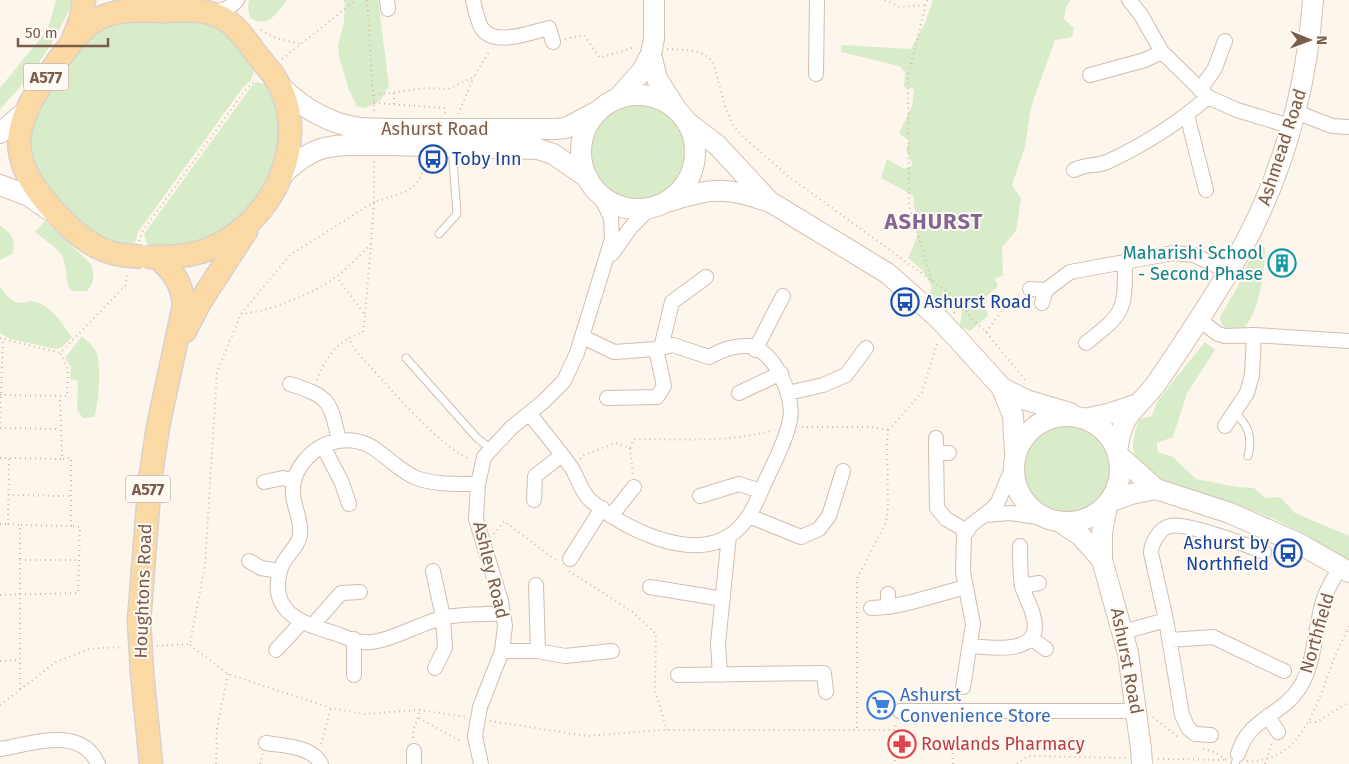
<svg xmlns="http://www.w3.org/2000/svg" width="1349" height="764" font-family="'Fira Sans',sans-serif">
  <rect width="100%" height="100%" fill="#fdf6ec"/>
  <path fill="#d8ecc9" d="M56,0H73C57,41 31,77 0,109V88L48,29Z
    M249,0H287C277,14 268,28 250,18L248,7Z
    M343,0H378L389,86L380,101L365,108L357,107L349,90L339,56L338,45L344,23L345,2Z
    M933,0H1070L1066,7L1064,19L1074,28L1072,37L1055,40L1031,107L1025,147L1012,185L1021,198L1016,231L1002,247L1003,275L995,279L998,286L984,299L988,316L970,331L960,326L962,308L955,304L945,312L927,299L932,287L923,271L908,258C913,247 921,232 918,219C916,208 912,210 914,196L881,178L887,159L904,169L913,165L906,150L909,141L899,133L912,106L914,89L904,87L905,72L899,66L841,52L842,45L911,49L925,23Z
    M115,20H214L255,66L252,68L254,71L251,80L241,90L138,232L135,243H126L125,247C94,240 72,212 50,191L45,186L28,150L34,112L82,42Z
    M268,81L278,98L282,156L249,211L206,243L148,248L144,234L249,90L256,82L264,84Z
    M590 154a50 50 0 1 1 100 0a50 50 0 1 1-100 0Z
    M45,221L90,263C95,274 95,282 87,291H72C63,280 69,264 60,253C54,245 43,239 35,232Z
    M0,226C11,232 17,241 12,254L0,260Z
    M1261,245L1265,248C1265,271 1259,317 1240,332L1227,329L1221,324L1220,317L1237,288L1248,263Z
    M0,287C6,293 11,303 21,303C24,303 29,301 32,301C52,305 61,323 72,337L62,347L56,349L10,339L0,333Z
    M82,336C88,342 94,346 97,354C101,368 99,404 94,417L83,418L77,410L78,381L70,379L71,367L65,358Z
    M1205,342L1215,350L1187,393L1173,437L1157,443V452L1173,457L1196,479L1237,487L1254,488L1265,498L1280,497L1295,513L1349,536V561C1318,540 1273,516 1237,505C1206,495 1171,492 1145,471C1128,457 1132,436 1140,419L1152,416L1158,400Z
    M1022 470a45 45 0 1 1 90 0a45 45 0 1 1-90 0Z"/>
  <g fill="none" stroke-linecap="round" stroke-linejoin="round">
    <g stroke="#d1beb0" stroke-width="9">
      <path id="lane" d="M439,234L457,214L452,148
        M406,358L477,438L491,449
        M1234,412C1248,425 1253,436 1248,456
        M1235,764L1238,754"/>
    </g>
    <g stroke="#d1beb0" stroke-width="16">
      <path id="street" d="M387,0L388,9
        M473,0C475,8 477,19 481,27C493,48 531,32 549,28L553,42
        M1129,0L1141,15L1162,52L1208,97L1237,110L1293,127
        M209,11C220,12 230,9 237,0
        M816,74L817,0
        M1090,75L1145,60L1162,52
        M1200,90L1215,68L1225,41
        M1296,112L1332,126L1349,127
        M1187,115L1206,190
        M1074,170C1088,163 1095,167 1107,162C1144,145 1178,123 1208,97
        M612,254L631,227L650,208
        M1030,289L1046,290L1042,303
        M1046,290L1070,272L1173,253L1194,255L1229,272
        M1198,319L1218,334L1225,336L1254,335L1349,341
        M1086,343C1124,313 1125,312 1125,264
        M661,348L672,302L706,277
        M755,350L783,296
        M290,384C330,397 330,400 339,441
        M739,393L781,373
        M788,393L823,385L846,375L866,348
        M607,398L657,397L664,386L656,349
        M529,413C543,431 558,449 571,467C578,477 581,492 590,500C622,527 688,562 729,536C749,524 757,500 766,480C775,461 786,440 790,420C795,397 774,349 749,346C734,345 722,350 709,357L673,345L656,349L614,352L583,337
        M1225,426L1247,393L1252,375L1254,335
        M936,438V453H949
        M323,446L342,483L349,504
        M936,453L937,508L946,519L967,531
        M264,482L283,478L294,481
        M478,484C457,484 433,485 414,477C385,463 374,435 338,441C313,445 291,469 293,494C294,508 302,521 300,535C298,548 285,555 281,568C267,611 300,623 334,633C343,636 353,641 363,642C383,645 421,623 442,618C461,613 483,615 503,613
        M700,496L739,484L761,491
        M534,500L535,476L562,455
        M985,515L1010,513L1044,518
        M611,516L634,487
        M749,516L801,537L819,529L829,516L843,471
        M570,559L602,508
        M249,561L261,568L280,571
        M433,571L443,617L445,648L435,668
        M536,585L538,651
        M1022,586L1039,583
        M650,587L723,599
        M888,594V607
        M871,608C904,607 934,595 966,587
        M1166,620L1151,553C1151,543 1160,528 1170,526C1185,522 1247,545 1264,552
        M312,626L341,593L360,592
        M1123,632L1166,620L1182,715L1188,728L1195,734L1211,735
        M1031,638L1046,649
        M354,639V675
        M1170,640L1213,637L1284,671
        M971,646C992,648 1042,655 1034,619C1032,607 1025,597 1022,586C1020,573 1020,559 1020,546
        M276,650L302,622
        M502,651H538L565,656L612,651
        M678,675L824,673L826,692
        M720,675L718,643L729,536
        M963,687L973,624L963,572L964,536L971,525L992,509L998,502L1014,464
        M480,707L502,651L505,626L501,601L476,519L478,484L484,457L512,427L543,402L564,381L577,353L612,239L611,218L600,195
        M900,711H1138
        M1268,716L1278,732
        M475,736L481,764
        M266,743C284,746 312,746 321,764
        M0,749C32,744 81,725 98,764
        M1238,754C1249,717 1282,716 1300,687C1315,664 1315,625 1324,598C1328,587 1335,577 1340,567
        M414,764V751"/>
    </g>
    <g stroke="#d6c0b0" stroke-width="22">
      <path id="secondary" d="M654,38V0
        M651,54L657,79L675,107
        M280,86C303,108 328,124 360,128
        M581 152a57 57 0 1 1 114 0a57 57 0 1 1-114 0Z
        M617,99L642,71L651,54
        M687,122L717,145L770,202
        M390,129H553L566,128L596,112
        M0,133L24,113
        M390,145L538,149L553,154L588,178
        M284,173C310,149 325,144 361,145
        M0,185L29,196L49,210
        M670,201C711,187 731,187 772,203L887,273L938,318
        M956,337L1002,388L1026,400L1070,413
        M1002,388L1013,416L1015,453
        M1014 469a53 53 0 1 1 106 0a53 53 0 1 1-106 0Z
        M1084,419L1108,414L1135,405
        M1117,451C1123,408 1136,412 1158,381C1182,346 1206,309 1228,273C1279,189 1306,97 1313,0
        M1118,455L1156,489L1230,513L1300,544L1349,572
        M1109,502L1131,494L1156,489
        M1107,505L1102,533V560L1128,653L1141,749
        M1060,522L1080,535L1102,560"/>
    </g>
    <g stroke="#dad1cd" stroke-width="25">
      <path id="primary" d="M73,39L81,18L84,0
        M122,255C94,251 73,232 54,211C1,153 14,121 57,62C69,46 83,25 102,17C122,8 144,11 165,11C187,10 208,8 227,21C241,30 251,48 262,61
        M150,257C171,257 191,257 211,248C274,222 314,137 274,76
        M185,331L200,302L246,231
        M139,621L150,480L158,427L184,305C182,283 173,271 157,257
        M142,672L151,764"/>
    </g>
    <path stroke="#d9b8a5" stroke-width="2" stroke-dasharray="1 4" stroke-linecap="butt" d="M367,0L374,112
      M885,0L900,7L925,5
      M927,0L908,76L909,206L932,281
      M261,30L276,38L301,44
      M565,39L584,35L600,58L635,47
      M667,49C685,50 701,48 713,62L725,106L732,123L740,134L788,176L960,301L971,318L986,332L1026,381
      M282,59L356,0
      M374,95L426,88L448,89L474,77L490,50
      M374,103L445,108V114
      M394,104V92
      M458,114L474,77
      M139,241L142,232L244,92L255,81
      M371,244L374,202C400,193 421,193 424,162
      M954,313L960,301
      M241,314C268,312 316,293 337,276C349,267 360,255 371,244L365,315L337,277
      M365,316L363,332L349,338L353,348C380,376 438,447 470,459
      M986,332L1012,298L1019,295
      M0,338L60,353L125,286L128,274
      M317,380C323,363 333,347 349,338
      M0,395L67,396L68,370L60,353
      M0,423L3,340
      M802,427H870L889,430
      M0,428L60,429
      M630,448L633,475
      M0,458H9L8,524L20,525V690
      M10,458L62,459L60,396
      M580,459L584,455L615,443L630,448L634,439C681,439 728,443 774,430
      M8,495L71,496
      M0,524H8
      M21,525L71,526V458L62,459
      M494,534L504,521L558,562
      M20,560H78
      M569,571L634,613L656,634L655,690L667,730
      M0,595L78,593L80,527L71,526
      M190,645L228,674L331,708L364,714L419,710L466,717
      M157,646L190,644L205,564L217,372L241,314L290,255L374,202V160
      M0,661L20,660
      M0,705L56,662L89,649L122,647
      M1153,717L1179,738
      M419,718L462,742
      M490,721L587,736L660,730H895L896,723
      M1310,722H1317L1349,702
      M857,728V579L886,522L888,507L887,438L889,430L922,392L938,341
      M895,730V764
      M413,738C412,727 419,721 419,710
      M952,743L953,764
      M321,744L331,708
      M1203,749L1215,752L1226,760
      M1158,759L1226,760
      M1247,761C1303,763 1317,703 1333,661C1338,649 1344,637 1349,626
      M216,764L217,728L228,674
      M260,764L263,754
      M1017,764L1028,756L1126,758
      M1265,764L1272,743"/>
    <use href="#lane" stroke="#fff" stroke-width="7"/>
    <use href="#street" stroke="#fff" stroke-width="14"/>
    <use href="#secondary" stroke="#fff" stroke-width="20"/>
    <use href="#primary" stroke="#fbd9a5" stroke-width="22"/>
    <g stroke="#d1beb0" stroke-width="16" stroke-linecap="butt">
      <path id="street-bridge" d="M475,736L480,707"/>
    </g>
    <g stroke="#d6c0b0" stroke-width="22" stroke-linecap="butt">
      <path id="secondary-bridge" d="M651,54L654,38
        M360,128L390,129
        M361,145H390
        M938,318L956,337
        M1141,749L1142,764"/>
    </g>
    <g stroke="#dad1cd" stroke-width="25" stroke-linecap="butt">
      <path id="primary-bridge" d="M262,61L274,76
        M122,255L142,257
        M139,621L142,672"/>
    </g>
    <use href="#street-bridge" stroke="#fff" stroke-width="14"/>
    <use href="#secondary-bridge" stroke="#fff" stroke-width="20"/>
    <use href="#primary-bridge" stroke="#fbd9a5" stroke-width="22"/>
  </g>
  <defs>
    <g id="bus-ring" transform="scale(1.4375)"><circle r="9.5" fill="#fffaf3" stroke="#1a4fb4" stroke-width="1.5"/><path d="M-5-6H5V4H4V6H2V4H-2V6H-4V4H-5ZM-3.5-4V0h7V-4ZM-3.5 1.2v1.5H-2V1.2ZM2 1.2v1.5H3.5V1.2Z" fill="#1a4fb4"/></g>
    <g id="building-ring" transform="scale(1.4375)"><circle r="9.5" fill="#fffaf3" stroke="#0f9aa8" stroke-width="1.5"/><path d="M-4-6H4V6H1V3H-1V6H-4ZM-2.5-4.3h1.7v1.8h-1.7ZM.8-4.3h1.7v1.8H.8ZM-2.5-1h1.7V.8h-1.7ZM.8-1h1.7V.8H.8Z" fill="#0f9aa8"/></g>
    <g id="supermarket-ring" transform="scale(1.4375)"><circle r="9.5" fill="#fffaf3" stroke="#3f7fe0" stroke-width="1.5"/><path d="M-6-5.5h2.5l.6 2H6L4.5 2H-2.5L-4.4-4H-6ZM-1.5 3.2a1.3 1.3 0 1 0 .1 0ZM3 3.2a1.3 1.3 0 1 0 .1 0Z" fill="#3f7fe0"/></g>
    <g id="pharmacy-ring" transform="scale(1.4375)"><circle r="9.5" fill="#fffaf3" stroke="#e0444e" stroke-width="1.5"/><path d="M-2-6h4v4h4v4h-4v4h-4v-4h-4v-4h4Z" fill="#e0444e"/></g>
  </defs>
  <g fill-rule="evenodd">
    <use href="#bus-ring" x="433" y="159"/>
    <use href="#building-ring" x="1282" y="263"/>
    <use href="#bus-ring" x="905" y="302"/>
    <use href="#bus-ring" x="1288" y="553"/>
    <use href="#supermarket-ring" x="881" y="705"/>
    <use href="#pharmacy-ring" x="902" y="744"/>
  </g>
  <g text-anchor="middle" dominant-baseline="central" stroke-width="4" stroke-linejoin="round" paint-order="stroke">
    <g fill="#fffaf3" stroke="#a28b7f" stroke-width="1">
      <rect x="23.5" y="63.5" width="45" height="27" rx="4"/>
      <rect x="125.5" y="475.5" width="45" height="27" rx="4"/>
    </g>
    <g font-size="16" font-weight="bold" fill="#7a5c4d">
      <text x="46" y="77">A577</text>
      <text x="148" y="489">A577</text>
    </g>
    <g font-size="18" fill="#7a5c4d" stroke="#fffaf3">
      <text x="435" y="129">Ashurst Road</text>
      <text transform="translate(1282 147) rotate(-72)">Ashmead Road</text>
      <text transform="translate(491 570) rotate(76)">Ashley Road</text>
      <text transform="translate(143 591) rotate(-88)">Houghtons Road</text>
      <text transform="translate(1317 633) rotate(-74)">Northfield</text>
      <text transform="translate(1127 661) rotate(79)">Ashurst Road</text>
    </g>
    <g font-size="18" fill="#164399" stroke="#fffaf3" text-anchor="start">
      <text x="452" y="159">Toby Inn</text>
      <text x="924" y="302">Ashurst Road</text>
      <text x="1269" y="543" text-anchor="end">Ashurst by<tspan x="1269" dy="21">Northfield</tspan></text>
    </g>
    <g font-size="18" fill="#0d838f" stroke="#fffaf3" text-anchor="end">
      <text x="1263" y="253">Maharishi School<tspan x="1263" dy="21">- Second Phase</tspan></text>
    </g>
    <g font-size="18" fill="#366cbe" stroke="#fffaf3" text-anchor="start">
      <text x="900" y="695">Ashurst<tspan x="900" dy="21">Convenience Store</tspan></text>
    </g>
    <g font-size="18" fill="#be3a42" stroke="#fffaf3" text-anchor="start">
      <text x="921" y="744">Rowlands Pharmacy</text>
    </g>
    <g font-size="22" font-weight="bold" letter-spacing="1" fill="#846695" stroke="#fffaf3">
      <text x="934" y="221">ASHURST</text>
    </g>
  </g>
  <g transform="translate(1309 40) rotate(91)" stroke="#fffaf3" stroke-width="4" paint-order="stroke">
  <path d="M0-4L9 19L0 12L-9 19Z" fill="#7a5c4d"/>
  <text y="-8" font-size="14" font-weight="bold" text-anchor="middle" fill="#7a5c4d">N</text>
  </g>
  <path d="M18 38v8h90v-8" fill="none" stroke="#7a5c4d" stroke-width="2.5"/>
  <text x="25" y="38" font-size="15" fill="#7a5c4d" stroke="#fffaf3" stroke-width="4" paint-order="stroke">50 m</text>
</svg>
